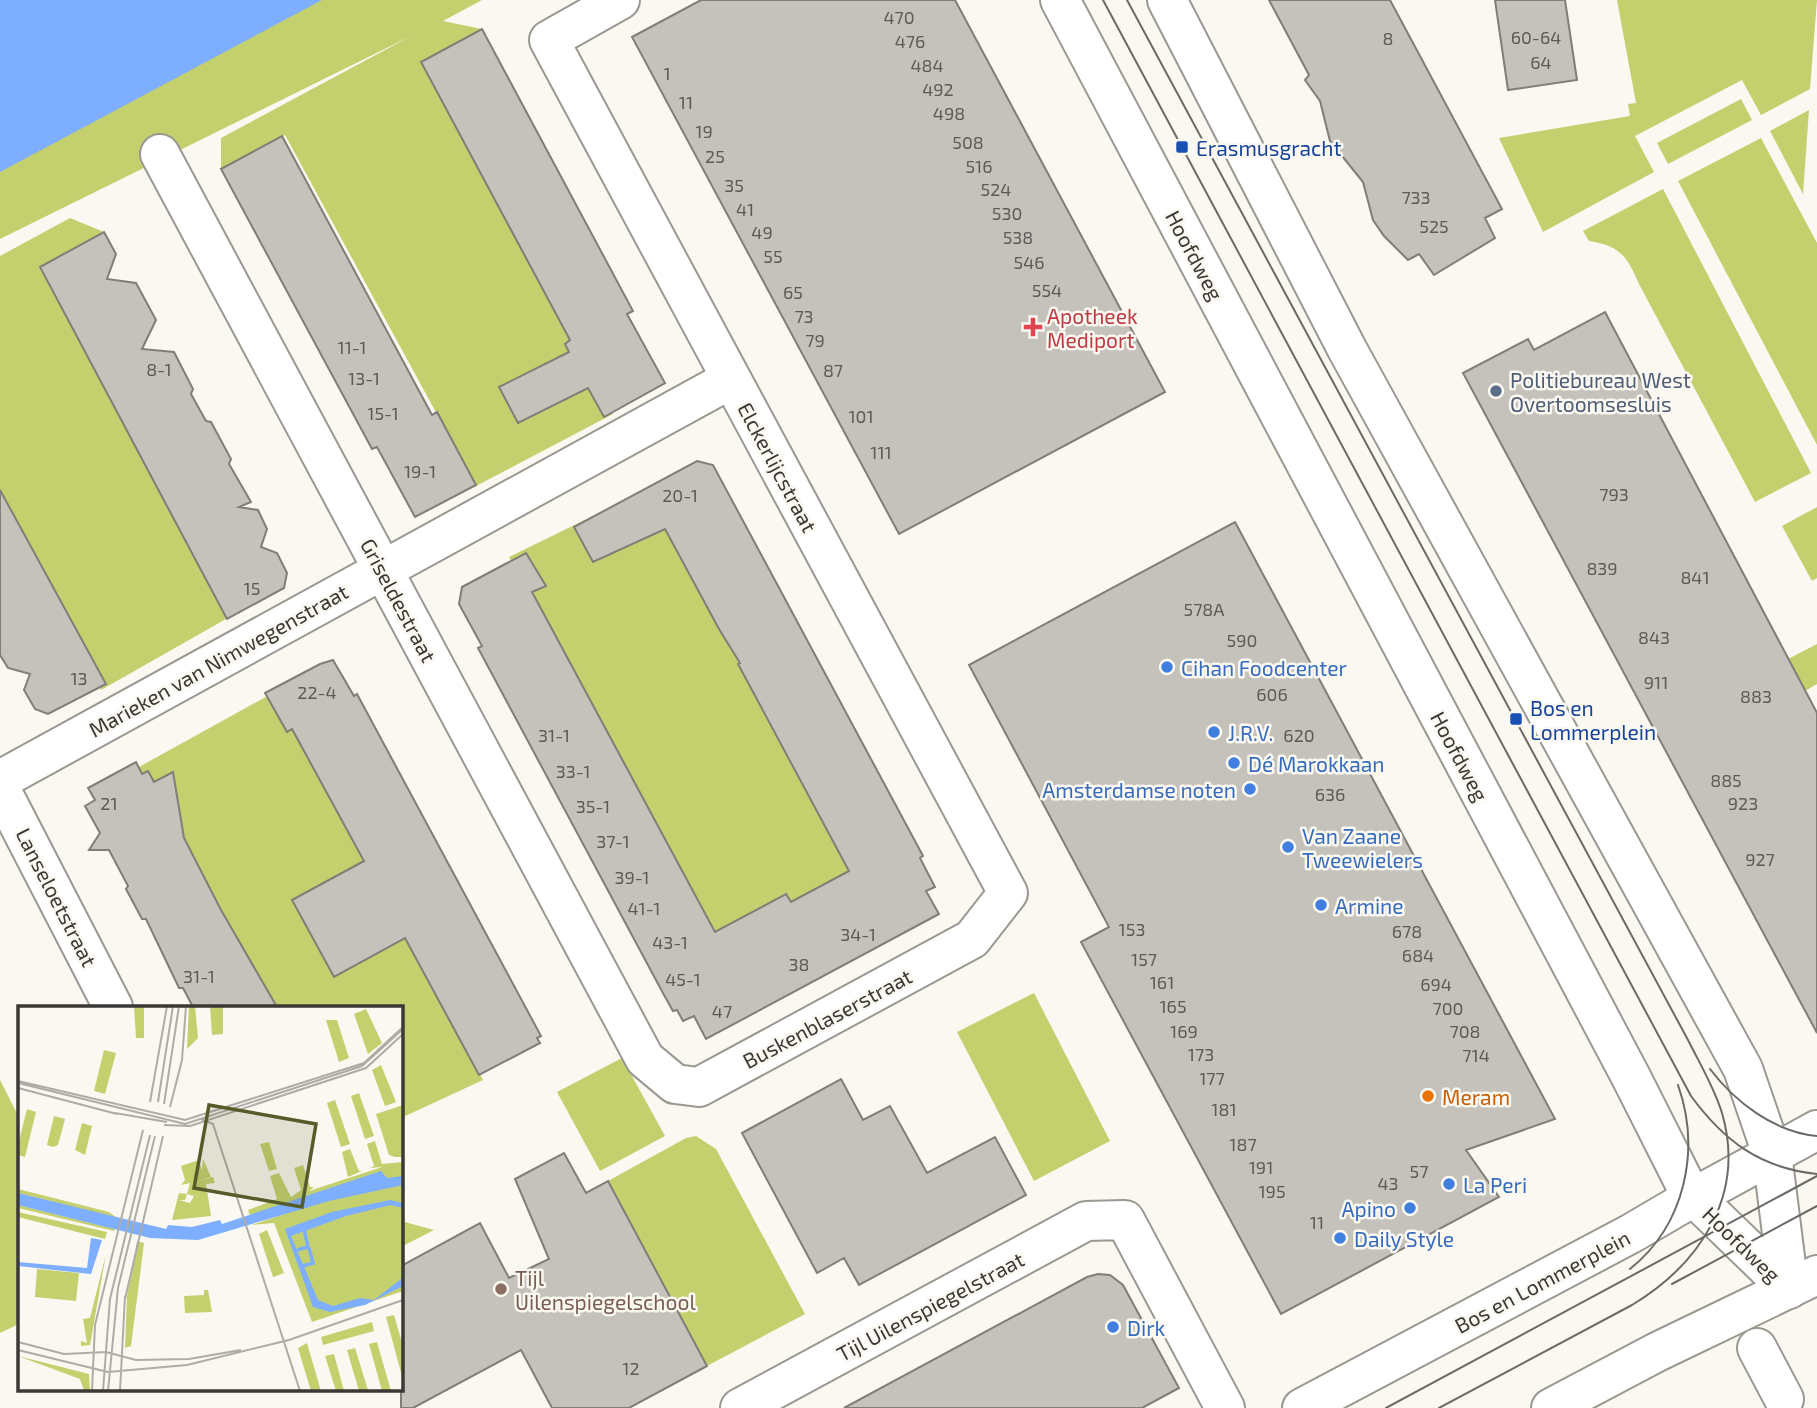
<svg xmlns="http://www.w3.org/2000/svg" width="1817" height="1408" font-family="'Exo 2',sans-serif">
  <rect width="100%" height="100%" fill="#faf8f1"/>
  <path fill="#c4d06e" d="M245,0H482L443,21L482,29L426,60L613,414L476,486L285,135L221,169V138L411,36L0,239V125Z
    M1617,0H1817L1810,89L1761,115L1742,80L1635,136L1654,172L1543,232L1499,138L1630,116L1628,104L1636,103Z
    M1741,99L1752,120L1668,164L1657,143Z
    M1809,110L1803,194L1770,131Z
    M1761,138L1817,243V445L1678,181Z
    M1663,189L1811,473L1755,502L1639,284C1627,256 1620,246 1589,241L1583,231Z
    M70,218L104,232L47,263L233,615L101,690L0,498V256Z
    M646,490L870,907L729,974L509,557Z
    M1817,507V578L1812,581L1782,526Z
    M1817,644V684L1805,691L1788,659Z
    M280,689L483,1080L401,1118V1007H269L139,767Z
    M1034,993L1110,1141L1034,1181L957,1032Z
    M622,1058L665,1136L600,1171L557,1092Z
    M0,1080L19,1117V1324L0,1333Z
    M696,1136L716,1149L805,1314L707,1366L608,1181L686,1138Z
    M401,1221L434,1230L401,1247Z"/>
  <path fill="#7daeff" d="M0,0H322L0,172Z"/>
  <path fill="#c4c2bb" stroke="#7f7e77" stroke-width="2" d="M701,0H955L1165,392L899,534L632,37Z
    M1269,0H1390L1502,209L1485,218L1495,238L1434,275L1419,254L1408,260L1384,236L1373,220L1363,182L1330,141L1320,101L1305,80L1309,75Z
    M1495,0H1565L1577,80L1508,90Z
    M482,29L633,311L627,314L665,383L604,417L588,388L518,423L499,387L569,352L565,344L570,340L421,62Z
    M282,136L432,415L437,412L476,485L415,517L377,447L372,449L221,169Z
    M104,232L116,254L107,279L136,283L156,320L142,349L174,352L193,389L191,394L206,421L211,422L231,459L229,464L251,502L239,507L258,510L267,529L261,547L277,553L287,573L284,588L227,619L40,267Z
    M1605,312L1817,713V1033L1463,373L1528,339L1534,350Z
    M697,461L713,465L915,841L923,856L920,858L935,887L926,891L939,914L706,1039L694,1016L683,1021L677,1010L673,1011L664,995L478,648L482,646L459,604L462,587L526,553L546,586L532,592L715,932L786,894L791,902L849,871L738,664L740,663L719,629L665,529L593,562L574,527Z
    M0,490L106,684L48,714L35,709L24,690L30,674L8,668L0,655Z
    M1235,522L1555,1119L1466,1150L1499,1197L1281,1314L1081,942L1109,927L969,665Z
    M333,660L354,696L357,694L541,1036L537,1038L540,1043L479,1075L405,938L334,977L292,900L364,861L292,729L287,732L265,693L320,664Z
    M136,762L142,774L148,771L154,782L173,772L184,838L221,910L277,1007H193L183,988H179L146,919H142L126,889L128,886L109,850H89L100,833L85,806L95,800L88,788Z
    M841,1079L863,1120L890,1106L927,1173L995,1137L1026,1195L859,1285L844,1258L817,1273L742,1133Z
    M564,1153L586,1193L608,1181L707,1366L629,1408H552L521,1350L413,1408H401V1266L480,1223L509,1278L549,1259L515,1179Z
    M1098,1274L1110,1275L1123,1285L1179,1388L1142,1408H844L1087,1277Z"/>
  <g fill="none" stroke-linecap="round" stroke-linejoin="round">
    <g stroke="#999891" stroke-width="42">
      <path id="minor" d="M1060,0L1631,1077L1684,1182L1694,1197L1789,1289
        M1167,0L1347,349L1743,1069L1772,1154L1789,1289
        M160,154L645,1059L675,1084L699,1087L972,939L1008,893L549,40L620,0
        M0,780L731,379
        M0,788L113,1007
        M1757,1348L1784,1399
        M740,1408L1086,1221L1125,1220L1225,1408"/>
    </g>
    <g stroke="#999891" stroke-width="42">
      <path id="major" d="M1302,1408L1632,1233L1678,1206L1817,1130
        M1551,1408L1657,1352L1817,1275"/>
    </g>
    <use href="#minor" stroke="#fff" stroke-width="38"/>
    <use href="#major" stroke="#fff" stroke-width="38"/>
    <path stroke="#6b6a66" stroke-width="2" d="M1103,0L1691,1096C1724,1141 1760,1168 1817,1174
      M1127,0L1688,1040C1700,1064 1714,1087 1722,1113C1746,1195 1700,1264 1632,1305L1439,1408
      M1710,1069C1735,1102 1774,1132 1817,1136
      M1630,1269C1685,1225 1701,1150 1678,1085
      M1672,1284L1817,1206
      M1386,1408L1817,1176"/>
  </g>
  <g fill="#1a4fb4" stroke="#faf8f1" stroke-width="2.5">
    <rect x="1175" y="140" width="14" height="14" rx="3.5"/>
    <rect x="1509" y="712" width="14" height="14" rx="3.5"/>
  </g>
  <path fill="#e0444e" stroke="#faf8f1" stroke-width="2.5" d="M1029.5 316.5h7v7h7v7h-7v7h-7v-7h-7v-7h7z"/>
  <circle fill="#5c6f8a" stroke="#faf8f1" stroke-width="2.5" cx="1496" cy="391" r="7"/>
  <g fill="#3f7fe0" stroke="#faf8f1" stroke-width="2.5">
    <circle cx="1167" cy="667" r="7"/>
    <circle cx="1214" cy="732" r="7"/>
    <circle cx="1234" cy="763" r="7"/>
    <circle cx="1250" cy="789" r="7"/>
    <circle cx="1288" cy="847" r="7"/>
    <circle cx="1321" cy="905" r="7"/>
    <circle cx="1449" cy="1184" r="7"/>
    <circle cx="1410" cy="1208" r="7"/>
    <circle cx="1340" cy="1238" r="7"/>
    <circle cx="1113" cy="1327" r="7"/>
  </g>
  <circle fill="#e8710a" stroke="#faf8f1" stroke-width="2.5" cx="1428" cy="1096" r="7"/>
  <circle fill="#8d6e63" stroke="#faf8f1" stroke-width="2.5" cx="501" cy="1289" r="7"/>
  <g text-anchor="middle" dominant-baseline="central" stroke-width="5" stroke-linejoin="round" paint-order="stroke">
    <g font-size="18" fill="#5c5b57">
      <text x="899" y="17">470</text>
      <text x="1536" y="37">60-64</text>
      <text x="1388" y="38">8</text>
      <text x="910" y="41">476</text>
      <text x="1541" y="62">64</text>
      <text x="927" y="65">484</text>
      <text x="667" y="73">1</text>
      <text x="938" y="89">492</text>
      <text x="686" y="102">11</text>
      <text x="949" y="113">498</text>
      <text x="704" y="131">19</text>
      <text x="968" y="142">508</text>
      <text x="715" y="156">25</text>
      <text x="979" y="166">516</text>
      <text x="734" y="185">35</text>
      <text x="996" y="189">524</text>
      <text x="1416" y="197">733</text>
      <text x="745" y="209">41</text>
      <text x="1007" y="213">530</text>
      <text x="1434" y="226">525</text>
      <text x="762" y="232">49</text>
      <text x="1018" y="237">538</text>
      <text x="773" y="256">55</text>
      <text x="1029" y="262">546</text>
      <text x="1047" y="290">554</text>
      <text x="793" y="292">65</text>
      <text x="804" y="316">73</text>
      <text x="815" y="340">79</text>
      <text x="352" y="347">11-1</text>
      <text x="159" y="369">8-1</text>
      <text x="833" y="370">87</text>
      <text x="364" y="378">13-1</text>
      <text x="383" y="413">15-1</text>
      <text x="861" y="416">101</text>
      <text x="881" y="452">111</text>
      <text x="420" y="471">19-1</text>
      <text x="1614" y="494">793</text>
      <text x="680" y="495">20-1</text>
      <text x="1602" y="568">839</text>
      <text x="1695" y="577">841</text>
      <text x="252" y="588">15</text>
      <text x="1204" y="609">578A</text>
      <text x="1654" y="637">843</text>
      <text x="1242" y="640">590</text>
      <text x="79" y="678">13</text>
      <text x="1656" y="682">911</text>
      <text x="317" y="692">22-4</text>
      <text x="1272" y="694">606</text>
      <text x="1756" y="696">883</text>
      <text x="554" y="735">31-1</text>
      <text x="1299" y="735">620</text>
      <text x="573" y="771">33-1</text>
      <text x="1726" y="780">885</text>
      <text x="1330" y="794">636</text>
      <text x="109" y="803">21</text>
      <text x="1743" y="803">923</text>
      <text x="593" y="806">35-1</text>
      <text x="613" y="841">37-1</text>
      <text x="1760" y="859">927</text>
      <text x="632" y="877">39-1</text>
      <text x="644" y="908">41-1</text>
      <text x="1132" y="929">153</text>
      <text x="1407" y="931">678</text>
      <text x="858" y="934">34-1</text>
      <text x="670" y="942">43-1</text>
      <text x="1418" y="955">684</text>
      <text x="1144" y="959">157</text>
      <text x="799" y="964">38</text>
      <text x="199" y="976">31-1</text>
      <text x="683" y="979">45-1</text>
      <text x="1162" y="982">161</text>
      <text x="1436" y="984">694</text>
      <text x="1173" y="1006">165</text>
      <text x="1448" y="1008">700</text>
      <text x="722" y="1011">47</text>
      <text x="1184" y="1031">169</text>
      <text x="1465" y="1031">708</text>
      <text x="1201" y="1054">173</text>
      <text x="1476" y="1055">714</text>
      <text x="1212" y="1078">177</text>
      <text x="1224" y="1109">181</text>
      <text x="1243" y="1144">187</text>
      <text x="1261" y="1167">191</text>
      <text x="1419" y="1171">57</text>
      <text x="1388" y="1183">43</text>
      <text x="1272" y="1191">195</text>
      <text x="1317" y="1222">11</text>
      <text x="631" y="1368">12</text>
    </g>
    <g font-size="21" fill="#164399" stroke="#faf8f1" text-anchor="start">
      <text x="1196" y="147">Erasmusgracht</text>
      <text x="1530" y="707">Bos en<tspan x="1530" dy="24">Lommerplein</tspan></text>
    </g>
    <g font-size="21" fill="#3a3936" stroke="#faf8f1">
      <text transform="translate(1195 255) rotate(62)">Hoofdweg</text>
      <text transform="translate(778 467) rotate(62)">Elckerlijcstraat</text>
      <text transform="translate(399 600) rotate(62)">Griseldestraat</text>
      <text transform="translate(218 660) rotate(-29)">Marieken van Nimwegenstraat</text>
      <text transform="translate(1460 756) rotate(62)">Hoofdweg</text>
      <text transform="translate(57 897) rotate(63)">Lanseloetstraat</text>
      <text transform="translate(827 1018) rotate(-28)">Buskenblaserstraat</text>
      <text transform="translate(1742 1244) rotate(44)">Hoofdweg</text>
      <text transform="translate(1542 1281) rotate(-28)">Bos en Lommerplein</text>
      <text transform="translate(930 1306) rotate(-28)">Tijl Uilenspiegelstraat</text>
    </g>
    <g font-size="21" fill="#be3a42" stroke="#faf8f1" text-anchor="start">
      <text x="1047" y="315">Apotheek<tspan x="1047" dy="24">Mediport</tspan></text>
    </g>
    <g font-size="21" fill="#4e5e75" stroke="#faf8f1" text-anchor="start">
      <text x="1510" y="379">Politiebureau West<tspan x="1510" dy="24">Overtoomsesluis</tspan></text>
    </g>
    <g font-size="21" fill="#366cbe" stroke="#faf8f1" text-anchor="start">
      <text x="1181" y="667">Cihan Foodcenter</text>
      <text x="1228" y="732">J.R.V.</text>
      <text x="1248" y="763">Dé Marokkaan</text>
      <text x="1236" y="789" text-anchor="end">Amsterdamse noten</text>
      <text x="1302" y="835">Van Zaane<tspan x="1302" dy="24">Tweewielers</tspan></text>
      <text x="1335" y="905">Armine</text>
      <text x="1463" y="1184">La Peri</text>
      <text x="1396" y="1208" text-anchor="end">Apino</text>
      <text x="1354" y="1238">Daily Style</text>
      <text x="1127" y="1327">Dirk</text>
    </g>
    <g font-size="21" fill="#c56008" stroke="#faf8f1" text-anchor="start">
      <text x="1442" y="1096">Meram</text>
    </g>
    <g font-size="21" fill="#785e54" stroke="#faf8f1" text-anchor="start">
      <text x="515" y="1277">Tijl<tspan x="515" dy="24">Uilenspiegelschool</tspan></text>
    </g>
  </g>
  <g transform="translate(18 1006)">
    <rect width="385" height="385" fill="#faf8f1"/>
    <path d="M116,0H126V32H118ZM171,0H177L180,32L169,43ZM192,0H205V28L194,29ZM348,3L364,37L350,48L336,8ZM308,14H319L331,52L321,56ZM86,44L98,47L87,88L76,85ZM363,59L378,96L367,100L354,64ZM341,87L356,130L347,133L333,90ZM317,94L332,138L323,141L309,97ZM385,99V151H377L371,149L358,108ZM9,103L18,106L7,151L0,149V139ZM36,110L47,113L40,139L35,141L29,139ZM64,117L74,120L67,149L57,144ZM357,135L364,158L385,156V171L232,210L230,204L259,193L252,170L261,167L273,191L283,184L276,162L285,159L292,181H296L291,185L364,161L352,162L356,160L349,138ZM251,136L259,163L251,165L242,138ZM332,143L341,165H344L330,171L324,146ZM185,153L193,171L176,176L195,171L197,177L188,178L193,210L154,214L161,187L169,188L167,194H161L172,197L176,190L169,188L172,177L163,179L167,174L163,160L181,154L184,164ZM385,177V285L294,316L256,217L234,219L325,188ZM0,183L91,206L99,212L0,187ZM0,199L97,223L96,225L0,202ZM0,206L89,226L87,233L0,211ZM249,224L266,267L255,271L241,228ZM119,235L126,237L113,340L107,342L109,291ZM88,248L72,339L63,340V335L69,337L65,313L72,312ZM19,263L61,267L58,295L17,291ZM186,284H190L194,306L167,307L166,290L186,289ZM376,309L385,340V374L368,311ZM354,316L356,325L305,339L303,331ZM359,336L373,385H364L351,338ZM289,337L303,385H293L280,342ZM337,342L350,384L346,385H341L329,344ZM316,348L326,385H318L307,350ZM0,350L71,368L72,385H66L62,373Z" fill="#c4d06e"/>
    <path d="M363,165L369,172L385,170V179L311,195L180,234L132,232L0,199V187L148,223L150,219L174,221L202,214L204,218ZM372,194L385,197V202L373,199L328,210L273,230L300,294L315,300L342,292L356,294L383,273L385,265V280L347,299L312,306L295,301L267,223L314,206ZM73,232L84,234L73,268L0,260V256L69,262Z" fill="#7daeff"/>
    <path fill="none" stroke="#7daeff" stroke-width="3.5" d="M279,244L290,241L286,223M285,260L295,257L291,242"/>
    <path fill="none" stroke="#adaca6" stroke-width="2" d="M0,75L167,114L346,57L385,21M0,77L167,118L344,60L385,23M0,82L99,108M132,96L149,0M140,96L155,0M146,98L161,0M152,101L164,54L168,0M97,107L149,116M183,113L195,118L282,385M146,119L172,120L348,62L385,28M107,293L145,130M0,336L46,348L88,346L118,354L171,353L223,344M0,344L90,366L169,359L271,334L385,294M74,385L77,319L125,124M85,385L92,293L132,129M90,385L100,282L137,130M102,385L107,290"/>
    <path fill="#555b29" fill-opacity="0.15" stroke="#555b29" stroke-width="3.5" d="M191,99L298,118L284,201L176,182Z"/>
    <rect width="385" height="385" fill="none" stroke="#3a3936" stroke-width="3.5"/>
  </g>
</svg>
